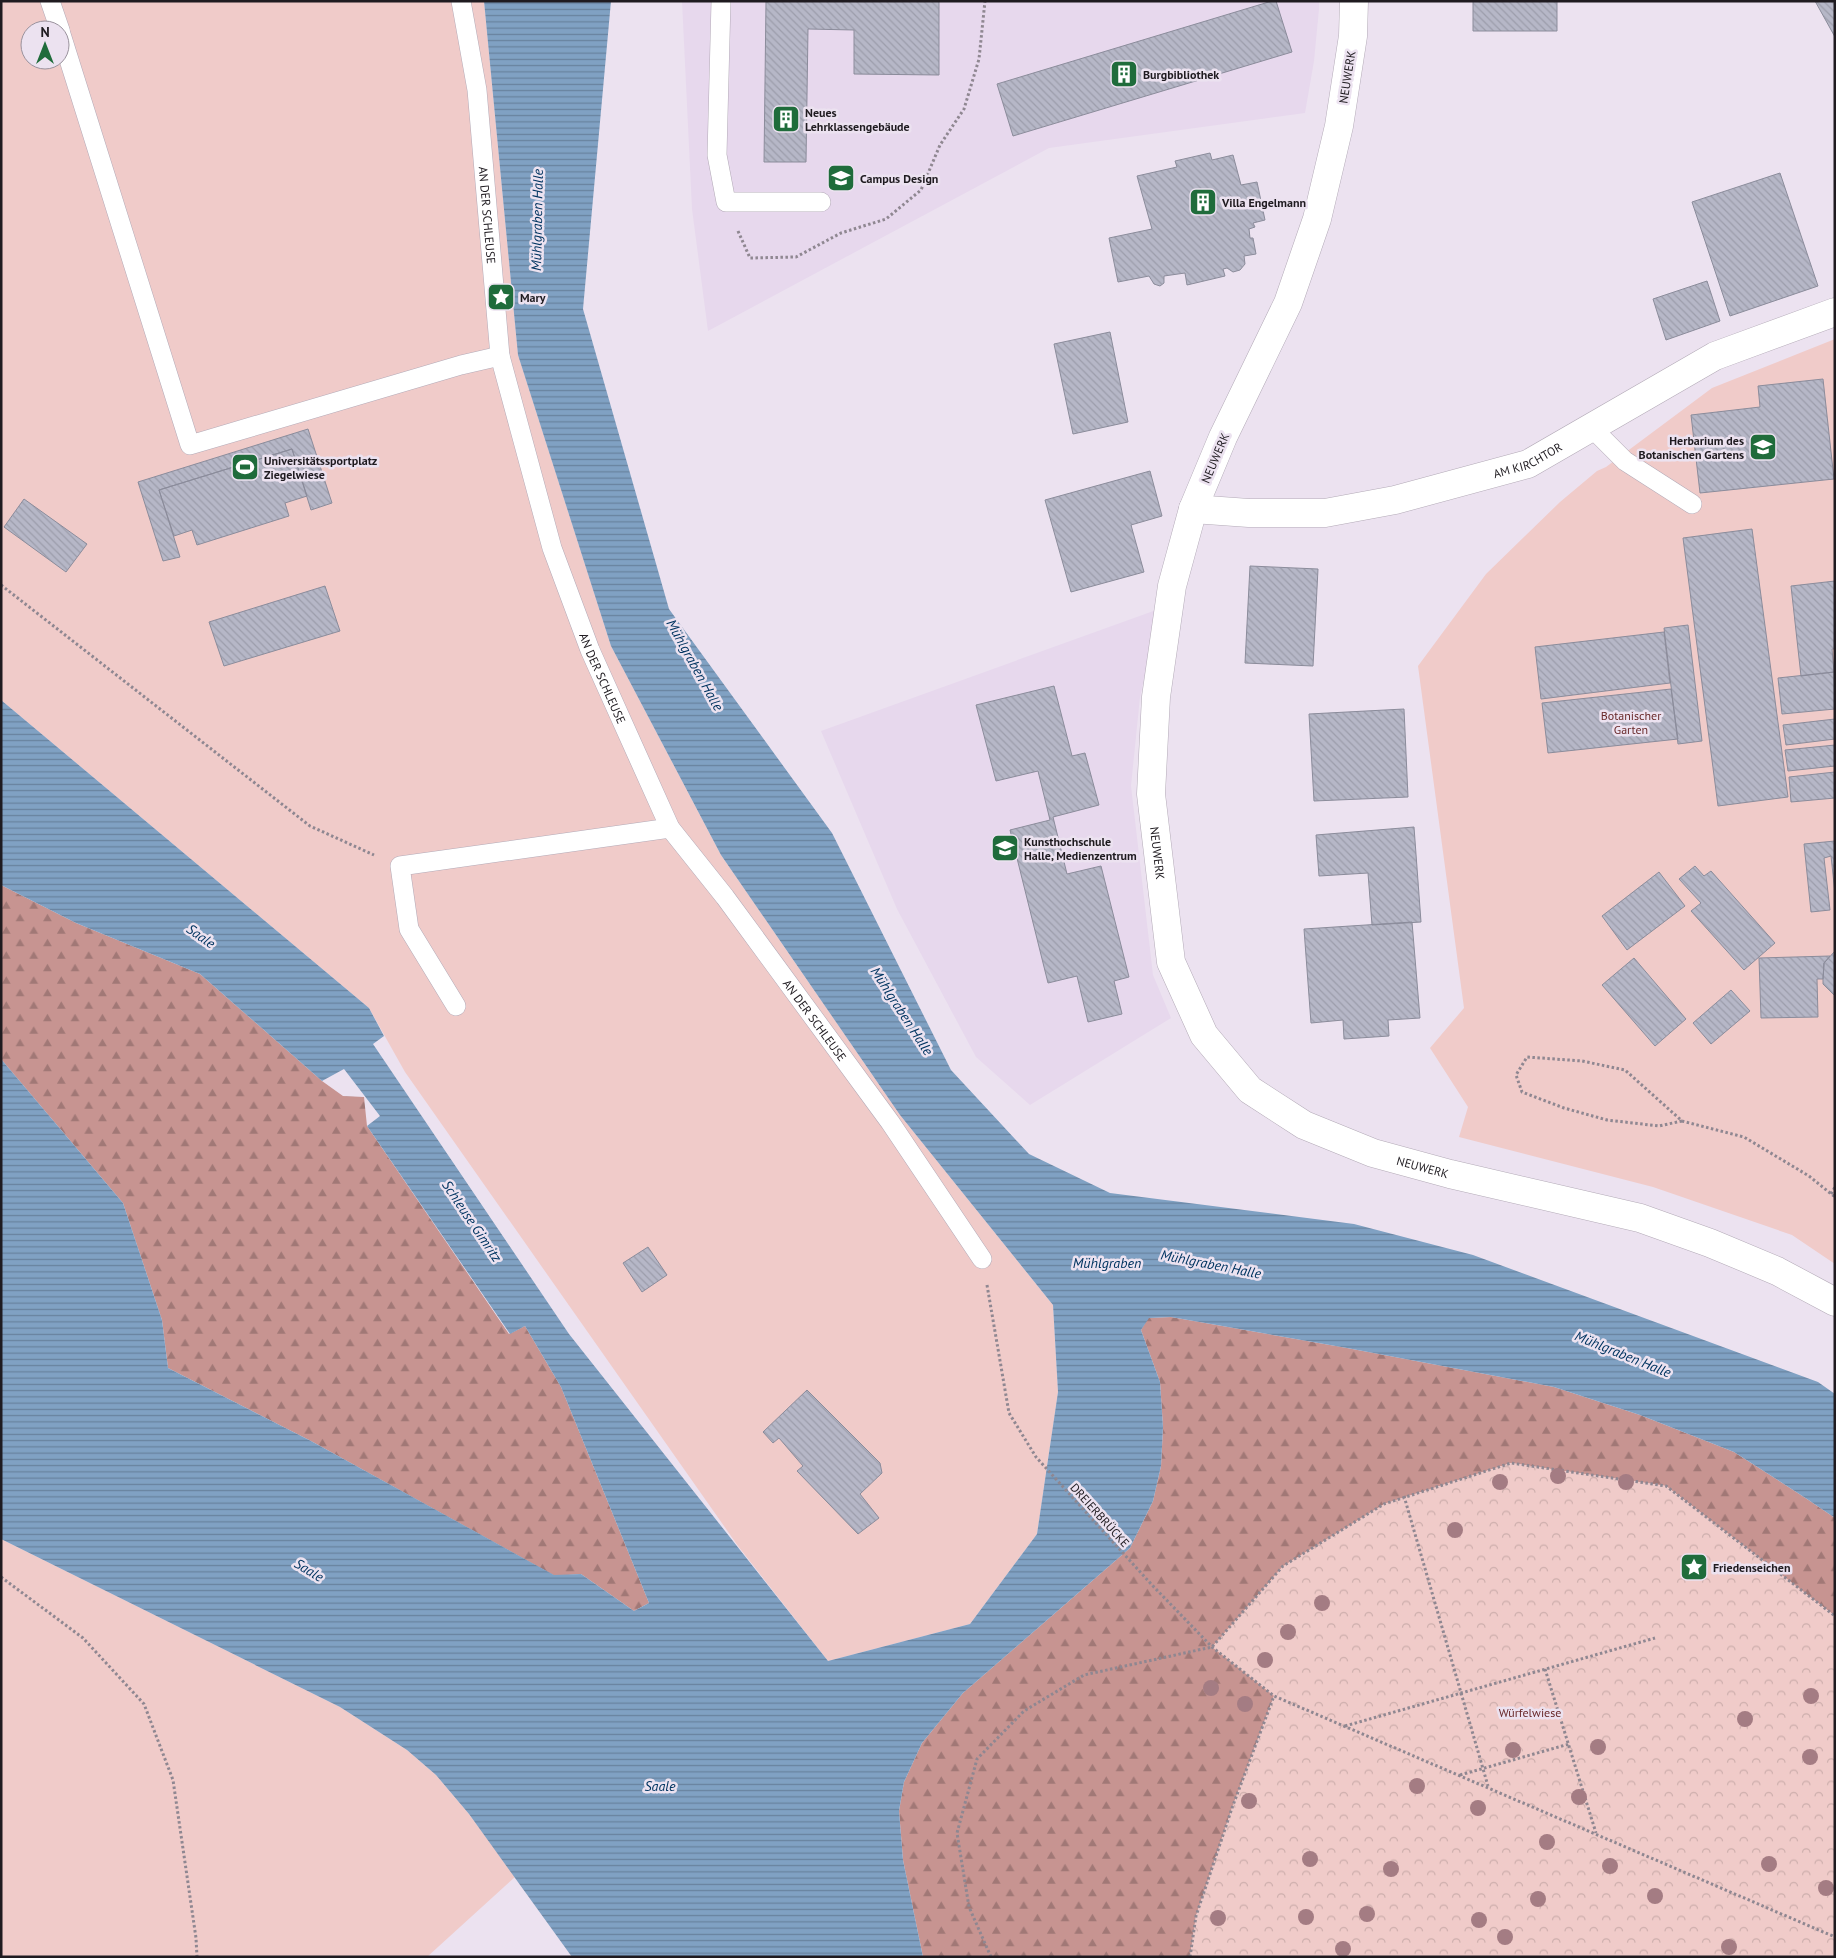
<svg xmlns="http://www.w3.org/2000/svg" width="1836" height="1958" font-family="'PT Sans',sans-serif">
  <defs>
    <pattern id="forest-firs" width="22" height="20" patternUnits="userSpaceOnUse" patternTransform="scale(1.25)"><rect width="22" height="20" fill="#c79491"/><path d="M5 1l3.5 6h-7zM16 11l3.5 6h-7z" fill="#a17876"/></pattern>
    <pattern id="park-crowns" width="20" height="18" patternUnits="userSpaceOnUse" patternTransform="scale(1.25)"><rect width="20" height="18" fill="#f0cbc9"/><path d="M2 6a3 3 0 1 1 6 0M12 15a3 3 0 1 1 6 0" fill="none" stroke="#cdaeac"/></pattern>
    <pattern id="water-rules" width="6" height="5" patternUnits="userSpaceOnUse" patternTransform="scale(1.25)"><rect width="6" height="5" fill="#80a1c3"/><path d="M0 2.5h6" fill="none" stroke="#68829e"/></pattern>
    <pattern id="building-back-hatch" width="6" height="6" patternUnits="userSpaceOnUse" patternTransform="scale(1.25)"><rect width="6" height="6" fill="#b6b7c7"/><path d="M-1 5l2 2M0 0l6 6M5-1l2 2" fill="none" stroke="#9c9dab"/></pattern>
  </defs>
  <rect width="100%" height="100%" fill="#ece2f0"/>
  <path fill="#e7d8ed" d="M682,1H1319V9L1314,61L1305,113L1049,148L708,331L692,209Z
    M1159,609L1140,697L1131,786L1153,975L1171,1018L1030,1105L976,1057L897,909L821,731Z"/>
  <path fill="#f0cbc9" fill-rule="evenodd" d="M1,1H484L518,355L611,646L721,855L900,1115L1053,1305L1058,1392L1037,1534L970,1624L828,1661L738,1546L405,1072L369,1008L1,700ZM30,30H60V60H30Z
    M1835,339V1264L1792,1235L1653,1187L1459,1137L1468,1107L1430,1048L1464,1008L1418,666L1486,574L1560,502L1597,471L1606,467L1712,388Z
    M1,1539L340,1707L407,1750L436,1775L469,1814L515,1877L427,1957H1Z"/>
  <path fill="url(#forest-firs)" d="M1,885L76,923L200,974L322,1081L343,1096L364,1097L367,1126L509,1334L525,1326L561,1387L649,1603L634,1611L581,1574L555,1576L311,1441L168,1368L162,1320L123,1203L1,1059Z
    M1171,1317L1347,1348L1554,1387L1640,1415L1734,1452L1807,1499L1835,1518V1616L1666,1486L1511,1463L1384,1504L1274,1696L1232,1808L1196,1916L1190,1957H923L903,1860L899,1811L904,1782L922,1743L963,1693L1130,1548L1153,1501L1161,1466L1163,1427L1160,1382L1141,1330L1148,1318Z"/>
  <path fill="url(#park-crowns)" d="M1511,1463L1666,1486L1835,1616V1957H1190L1196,1916L1232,1808L1274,1696L1212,1647L1283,1566L1384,1504Z"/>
  <path fill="url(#water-rules)" d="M484,1H611L583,309L669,609L832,833L951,1070L1029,1154L1110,1193L1354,1224L1473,1255L1818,1382L1835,1394V1518L1807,1499L1734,1452L1640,1415L1554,1387L1347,1348L1171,1317L1149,1318L1141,1330L1160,1382L1163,1427L1161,1466L1153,1501L1130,1548L963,1693L922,1743L904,1782L899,1811L903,1860L923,1957H572L469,1814L436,1775L407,1750L340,1707L1,1539V1059L123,1203L162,1320L168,1368L311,1441L554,1575L581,1574L634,1611L649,1603L561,1387L525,1326L510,1334L367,1126L380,1116L344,1069L322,1081L200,974L76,923L1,885V700L369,1008L384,1036L373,1044L569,1334L828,1661L970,1624L1037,1534L1058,1392L1053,1305L900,1115L721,855L611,646L518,355Z"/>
  <path fill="url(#building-back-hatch)" stroke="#8b8c9b" d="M766,1H939V75L854,74V30L808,29L806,162H764Z
    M1272,1H1276L1292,52L1013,136L997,84Z
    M1473,1H1557V31H1473Z
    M1815,1H1835V37Z
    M1210,153L1212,160L1233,155L1241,185L1257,182L1265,220L1253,223L1255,227L1249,229L1250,238H1253L1256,254L1244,256L1245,264L1240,270L1233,272L1227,268L1223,269L1225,276L1187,285L1185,273L1164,276V283L1160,286L1154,284L1149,276L1118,282L1109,238L1152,229L1137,176L1177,167L1175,161Z
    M1780,173L1818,286L1730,316L1692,202Z
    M1707,281L1720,321L1666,340L1653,299Z
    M1110,332L1128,422L1073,434L1054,344Z
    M1823,379L1834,479L1700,493L1691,415L1760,407L1758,386Z
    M308,429L332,503L311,510L292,449L159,490L180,557L163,561L138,482Z
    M292,449L307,496L285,503L289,516L197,545L192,530L174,536L159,490Z
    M1150,471L1162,516L1131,525L1144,572L1071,592L1045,500Z
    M24,499L87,544L66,572L4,527Z
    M1752,529L1788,797L1718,806L1683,538Z
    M1250,566L1318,569L1313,666L1245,663Z
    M1835,581V649H1832L1834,672L1801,676L1791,586Z
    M325,586L340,631L224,666L209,622Z
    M1688,625L1702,741L1678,744L1664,628Z
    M1664,632L1670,683L1541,699L1535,647Z
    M1834,672L1835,709L1782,714L1778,678Z
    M1054,686L1072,756L1085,753L1099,805L1053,817L1067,874L1101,866L1129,977L1114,981L1122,1014L1088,1022L1077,976L1048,983L1010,830L1050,820L1038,771L996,781L976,705Z
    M1671,689L1678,739L1548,753L1542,703Z
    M1404,709L1408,797L1314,801L1309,714Z
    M1835,719V739L1786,745L1783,725Z
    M1835,745V766L1788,771L1785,750Z
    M1835,772V798L1791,802L1789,777Z
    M1414,827L1421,922L1372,925L1368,873L1319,876L1316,835Z
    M1835,841V893L1831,856L1824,858L1830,910L1811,912L1804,844Z
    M1695,866L1704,876L1711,871L1775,943L1744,970L1691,911L1701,903L1679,879Z
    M1659,872L1685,906L1627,950L1602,916Z
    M1412,922L1420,1018L1388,1020L1389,1036L1344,1039L1343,1020L1311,1023L1304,929Z
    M1835,951V996L1823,984V979L1824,963Z
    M1830,956L1824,963L1823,979H1817L1818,1017L1761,1018L1759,958Z
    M1634,958L1686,1019L1655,1046L1602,985Z
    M1731,990L1750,1011L1711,1044L1693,1023Z
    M648,1247L667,1275L642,1292L623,1263Z
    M807,1390L880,1463L882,1473L860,1494L879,1518L858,1534L797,1471L803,1466L779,1438L773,1443L763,1432Z"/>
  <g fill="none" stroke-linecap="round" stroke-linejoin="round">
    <g stroke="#b3aab7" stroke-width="20">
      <g id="service">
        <path d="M50,1L60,30"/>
        <path id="s1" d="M461,1L477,90L500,356L552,548L590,650L670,828L725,897L890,1122L982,1259"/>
        <path d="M721,1L717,155L726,202H821"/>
        <path d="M60,31L190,445L461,365L500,356"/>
        <path d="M1592,428L1625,461L1692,504"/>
        <path d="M456,1006L409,929L400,866L670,828"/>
      </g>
    </g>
    <g stroke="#b3aab7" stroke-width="29">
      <g id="minor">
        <path id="s2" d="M1193,509L1249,513H1325L1395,500L1528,464L1715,356L1835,312"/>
      </g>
    </g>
    <g stroke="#b3aab7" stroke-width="29">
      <g id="tertiary">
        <path id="s3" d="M1354,1L1353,36L1339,126L1317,219L1288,303L1223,437L1193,509L1172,586L1156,697L1151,794L1171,962L1204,1035L1250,1090L1304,1125L1373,1153L1450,1174L1640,1218L1710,1243L1777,1271L1835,1302"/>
      </g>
    </g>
    <path stroke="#8f8791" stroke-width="3" stroke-dasharray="2.5 2.5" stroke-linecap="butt" d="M738,231L750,258L796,257L841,233L886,219L921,190L940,145L964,109L979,59L985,1
      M1,585L310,826L374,855
      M1682,1121L1659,1126L1607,1120L1564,1108L1522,1092L1516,1075L1527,1057L1582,1061L1625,1070L1682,1121L1744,1137L1809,1176L1835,1197
      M1831,1194L1835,1187
      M987,1285L1009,1413L1036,1457L1152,1585L1212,1647L1274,1696L1835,1937
      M1404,1496L1488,1786
      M1,1577L83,1638L144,1704L173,1780L196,1938L197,1957
      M1545,1669L1596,1833
      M1345,1726L1655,1638
      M1460,1775L1569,1744
      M991,1957L969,1907L957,1833L977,1759L1024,1711L1084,1675L1212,1647L1283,1566L1384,1504L1511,1463L1666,1486L1835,1616
      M1190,1957L1196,1916L1232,1808L1274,1696"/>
    <use href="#service" stroke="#fff" stroke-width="19"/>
    <use href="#minor" stroke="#fff" stroke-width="28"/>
    <use href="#tertiary" stroke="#fff" stroke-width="28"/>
  </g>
  <g fill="#a47c83">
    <circle cx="1558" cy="1476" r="8"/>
    <circle cx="1500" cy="1482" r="8"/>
    <circle cx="1626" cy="1482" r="8"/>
    <circle cx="1455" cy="1530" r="8"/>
    <circle cx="1322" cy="1603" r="8"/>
    <circle cx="1288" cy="1632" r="8"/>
    <circle cx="1265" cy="1660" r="8"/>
    <circle cx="1211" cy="1688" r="8"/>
    <circle cx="1811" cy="1696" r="8"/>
    <circle cx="1245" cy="1704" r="8"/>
    <circle cx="1745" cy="1719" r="8"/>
    <circle cx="1598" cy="1747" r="8"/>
    <circle cx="1513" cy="1750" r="8"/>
    <circle cx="1810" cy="1757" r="8"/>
    <circle cx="1417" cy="1786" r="8"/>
    <circle cx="1579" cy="1797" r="8"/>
    <circle cx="1249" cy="1801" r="8"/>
    <circle cx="1478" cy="1808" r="8"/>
    <circle cx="1547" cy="1842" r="8"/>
    <circle cx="1310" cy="1859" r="8"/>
    <circle cx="1769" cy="1864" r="8"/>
    <circle cx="1610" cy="1866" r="8"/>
    <circle cx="1391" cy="1869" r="8"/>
    <circle cx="1826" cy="1888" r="8"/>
    <circle cx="1655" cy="1896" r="8"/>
    <circle cx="1538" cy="1899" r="8"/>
    <circle cx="1367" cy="1914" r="8"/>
    <circle cx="1306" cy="1917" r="8"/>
    <circle cx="1218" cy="1918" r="8"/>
    <circle cx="1479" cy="1920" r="8"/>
    <circle cx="1505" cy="1937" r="8"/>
    <circle cx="1729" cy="1947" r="8"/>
    <circle cx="1343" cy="1949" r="8"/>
  </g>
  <defs>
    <g id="building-square" transform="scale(1.4375)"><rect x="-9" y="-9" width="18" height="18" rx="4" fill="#1f6c3b" stroke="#ece2f0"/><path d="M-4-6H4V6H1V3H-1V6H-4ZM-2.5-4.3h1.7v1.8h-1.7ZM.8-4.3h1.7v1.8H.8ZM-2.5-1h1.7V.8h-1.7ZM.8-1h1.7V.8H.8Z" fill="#fff"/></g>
    <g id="university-square" transform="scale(1.4375)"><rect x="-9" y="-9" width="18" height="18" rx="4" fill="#1f6c3b" stroke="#ece2f0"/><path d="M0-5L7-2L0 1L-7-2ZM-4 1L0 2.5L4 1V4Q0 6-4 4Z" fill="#fff"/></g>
    <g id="sight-square" transform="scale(1.4375)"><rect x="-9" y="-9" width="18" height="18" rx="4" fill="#1f6c3b" stroke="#ece2f0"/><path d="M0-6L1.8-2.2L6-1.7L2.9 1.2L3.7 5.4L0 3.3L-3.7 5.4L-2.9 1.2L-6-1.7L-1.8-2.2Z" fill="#fff"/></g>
    <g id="stadium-square" transform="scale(1.4375)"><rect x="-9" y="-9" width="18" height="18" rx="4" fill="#1f6c3b" stroke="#ece2f0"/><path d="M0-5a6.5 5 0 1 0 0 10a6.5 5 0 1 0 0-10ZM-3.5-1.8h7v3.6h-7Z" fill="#fff"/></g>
  </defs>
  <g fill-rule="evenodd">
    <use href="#building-square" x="1124" y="74"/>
    <use href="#building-square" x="786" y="119"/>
    <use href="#university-square" x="841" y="178"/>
    <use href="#building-square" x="1203" y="202"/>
    <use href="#sight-square" x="501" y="297"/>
    <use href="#university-square" x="1763" y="447"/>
    <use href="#stadium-square" x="245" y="467"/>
    <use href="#university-square" x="1005" y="848"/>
    <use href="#sight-square" x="1694" y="1567"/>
  </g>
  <g text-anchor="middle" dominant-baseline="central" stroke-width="5" stroke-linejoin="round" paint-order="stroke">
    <g font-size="12" font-weight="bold" fill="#1f1b20" stroke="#ece2f0" text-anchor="start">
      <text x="1143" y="74">Burgbibliothek</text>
      <text x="805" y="112">Neues<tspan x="805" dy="14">Lehrklassengebäude</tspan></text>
      <text x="860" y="178">Campus Design</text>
      <text x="1222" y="202">Villa Engelmann</text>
      <text x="520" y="297">Mary</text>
      <text x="1744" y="440" text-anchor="end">Herbarium des<tspan x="1744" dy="14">Botanischen Gartens</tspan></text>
      <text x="264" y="460">Universitätssportplatz<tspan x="264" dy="14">Ziegelwiese</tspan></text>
      <text x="1024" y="841">Kunsthochschule<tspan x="1024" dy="14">Halle, Medienzentrum</tspan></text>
      <text x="1713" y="1567">Friedenseichen</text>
    </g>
    <g font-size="12" fill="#1f1b20" stroke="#ece2f0">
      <text transform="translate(1347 77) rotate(-81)">NEUWERK</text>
      <text stroke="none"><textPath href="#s1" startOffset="216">AN DER SCHLEUSE</textPath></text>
      <text transform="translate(1215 458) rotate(-67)">NEUWERK</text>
      <text stroke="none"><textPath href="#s2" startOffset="342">AM KIRCHTOR</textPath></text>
      <text stroke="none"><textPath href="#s1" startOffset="696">AN DER SCHLEUSE</textPath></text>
      <text stroke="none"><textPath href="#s3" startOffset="886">NEUWERK</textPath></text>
      <text stroke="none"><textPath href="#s1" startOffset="1101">AN DER SCHLEUSE</textPath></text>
      <text stroke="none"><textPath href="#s3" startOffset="1338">NEUWERK</textPath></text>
      <text transform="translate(1100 1515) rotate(48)">DREIERBRÜCKE</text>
    </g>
    <g font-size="12" fill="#69292a" stroke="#ece2f0">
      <text x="1631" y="715">Botanischer<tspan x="1631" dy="14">Garten</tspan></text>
      <text x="1530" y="1712">Würfelwiese</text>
    </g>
    <g font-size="14" font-style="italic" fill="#003460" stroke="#ece2f0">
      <text transform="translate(537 220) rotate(-89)">Mühlgraben Halle</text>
      <text transform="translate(695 665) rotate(61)">Mühlgraben Halle</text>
      <text transform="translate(201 936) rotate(35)">Saale</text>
      <text transform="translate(902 1011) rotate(57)">Mühlgraben Halle</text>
      <text transform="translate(472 1221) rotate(56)">Schleuse Gimritz</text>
      <text x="1107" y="1263">Mühlgraben</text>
      <text transform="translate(1211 1264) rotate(11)">Mühlgraben Halle</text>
      <text transform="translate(1623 1354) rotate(22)">Mühlgraben Halle</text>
      <text transform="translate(309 1570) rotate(31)">Saale</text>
      <text x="660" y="1786">Saale</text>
    </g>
  </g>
  <rect width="1836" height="1958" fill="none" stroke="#1f1b20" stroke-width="5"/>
  <g transform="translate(45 45)"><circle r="24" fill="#ece2f0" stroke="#9a929d"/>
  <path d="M0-4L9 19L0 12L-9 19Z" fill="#1f6c3b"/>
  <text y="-8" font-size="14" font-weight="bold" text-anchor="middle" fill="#1f1b20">N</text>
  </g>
</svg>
